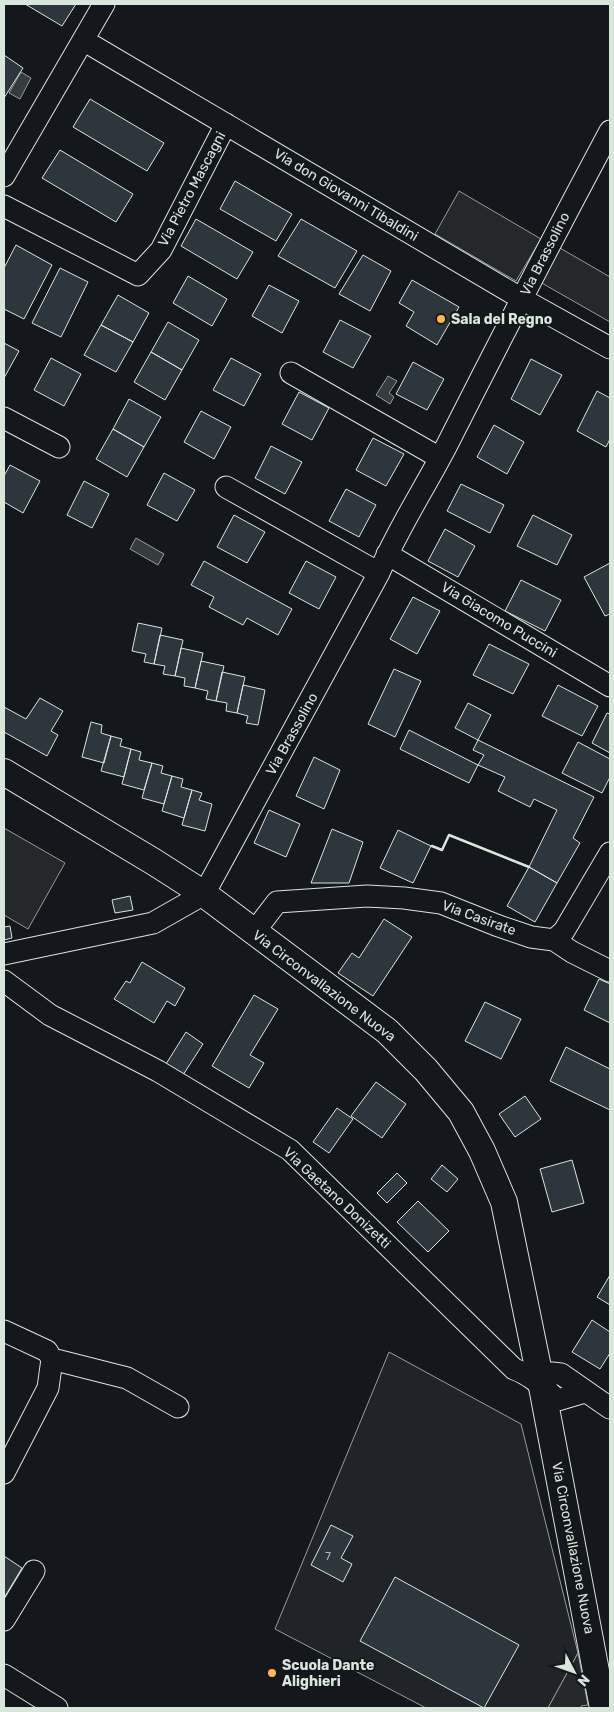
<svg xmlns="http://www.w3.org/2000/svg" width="614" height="1712" font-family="Rubik,sans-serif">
  <rect width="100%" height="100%" fill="#14181c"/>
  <path fill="#202428" stroke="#939e99" d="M389,1352L521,1424L578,1653L548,1708H426L275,1629Z"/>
  <path fill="#24282b" stroke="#939e99" d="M459,191L541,239L516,281L435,234Z
    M560,248L610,277V322L540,282Z
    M4,828L65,863L28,929L4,915Z
    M578,1653L588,1705L581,1706V1708H548Z"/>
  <path fill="#363b3e" stroke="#939e99" d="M21,72L31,78L20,99L9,93Z
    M388,376L397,381L389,393L394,397L390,404L376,395Z
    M136,538L164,554L158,565L130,549Z"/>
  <path fill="#2c363c" stroke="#d8e6dc" d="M25,4H76L62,26Z
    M4,55L23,68L4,98Z
    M90,99L164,143L147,171L73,127Z
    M60,150L133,194L116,222L42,178Z
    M235,181L292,214L276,241L220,209Z
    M196,219L253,252L237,279L181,246Z
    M301,219L357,251L335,288L278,256Z
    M16,245L52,265L24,319L4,309V268Z
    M363,255L391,271L370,311L339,294Z
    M60,268L88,282L61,337L32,323Z
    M188,276L227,299L212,326L173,303Z
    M412,280L459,307L437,345L406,326L414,312L399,303Z
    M269,285L299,301L282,333L252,316Z
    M118,295L149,313L133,342L101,325Z
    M340,320L371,336L353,368L323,352Z
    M168,322L199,340L182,370L151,352Z
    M101,325L133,342L116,372L84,355Z
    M4,343L19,351L4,378Z
    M151,352L182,370L165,400L134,382Z
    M51,358L81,374L64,406L34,390Z
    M231,358L261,374L244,406L213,390Z
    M531,359L562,375L540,415L511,399Z
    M413,362L444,379L427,410L396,394Z
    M597,391L610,398V439L606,447L577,431Z
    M299,392L329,408L312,440L282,424Z
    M129,399L161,417L144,447L113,429Z
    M201,411L231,427L214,459L184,442Z
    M494,425L524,442L507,474L477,457Z
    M113,429L144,447L127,477L96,459Z
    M373,438L404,454L386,486L356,470Z
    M271,446L302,462L285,494L255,478Z
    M10,465L40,481L23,513L4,502V476Z
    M164,473L195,490L177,521L147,505Z
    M84,481L109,494L92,528L67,515Z
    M461,484L504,505L490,533L447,511Z
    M346,489L376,505L359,537L329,521Z
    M234,515L265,532L247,563L217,547Z
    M533,515L572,535L557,565L517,546Z
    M445,529L475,546L458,577L428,561Z
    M204,561L292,609L278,635L247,618L243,625L209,607L214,597L191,585Z
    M306,561L336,577L319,609L289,593Z
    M610,563V614L605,616L584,577Z
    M521,580L561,600L545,631L505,611Z
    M413,597L440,611L417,654L390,639Z
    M138,623L162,628L154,664L144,662L146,654L132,651Z
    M160,635L183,640L175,676L163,674L165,666L154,664Z
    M489,644L529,664L513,694L473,675Z
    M181,648L203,653L195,688L184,686L185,678L175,676Z
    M201,661L224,666L216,701L206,699L208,691L195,688Z
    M394,669L421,681L395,737L368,724Z
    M222,672L245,677L237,713L226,711L227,703L216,701Z
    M243,685L265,690L258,725L246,723L248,716L237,713Z
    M558,685L598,706L582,736L542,716Z
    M40,698L63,711L51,731L58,735L47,756L4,732V707L26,719Z
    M468,703L491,715L478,740L455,728Z
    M607,713L610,714V753L592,743Z
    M91,722L102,725L101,733L111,736L104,763L82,757Z
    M409,730L478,765L469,783L400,749Z
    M111,736L122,739L120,746L131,749L124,777L101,771Z
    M478,740L594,797L573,838L580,843L557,883L529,867L557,810L534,799L530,807L498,791L505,777L478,765L484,755L473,750Z
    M578,742L610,759V777L602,793L562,773Z
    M131,749L141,752L139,760L152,763L144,790L122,784Z
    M314,757L340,770L324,809L296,796Z
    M152,763L163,766L161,773L172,776L164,804L142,798Z
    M172,776L183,779L181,787L192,790L184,818L162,811Z
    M192,790L202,793L199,800L212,804L205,831L182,825Z
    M269,810L300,824L286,857L254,843Z
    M332,829L363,842L349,883H311Z
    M398,830L431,846L413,883L380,868Z
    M529,867L557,883L535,922L507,906Z
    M130,896L133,910L115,913L112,900Z
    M384,919L412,937L373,996L338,973L352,953L359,958Z
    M10,926L12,938L4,940V927Z
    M142,962L185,988L175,1006L167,1001L154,1023L114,999L126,981L130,983Z
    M599,979L610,984V1023L584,1010Z
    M254,995L278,1009L250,1055L264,1063L249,1088L212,1066Z
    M485,1002L521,1019L501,1059L465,1041Z
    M186,1032L203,1044L183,1075L166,1064Z
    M566,1047L610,1069V1110L550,1081Z
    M376,1082L406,1104L382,1138L351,1116Z
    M525,1096L541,1119L515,1137L499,1114Z
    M337,1108L353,1119L329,1153L313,1142Z
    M572,1160L584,1203L552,1212L540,1169Z
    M442,1165L458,1179L447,1192L431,1179Z
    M397,1173L407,1183L387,1203L377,1193Z
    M418,1201L449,1231L428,1252L397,1222Z
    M610,1275V1305L597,1297Z
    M592,1320L610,1332V1353L600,1369L572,1352Z
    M331,1525L353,1536L341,1558L352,1564L343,1582L311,1565Z
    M4,1556L22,1568L4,1598Z
    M395,1577L519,1645L484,1708L360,1641Z"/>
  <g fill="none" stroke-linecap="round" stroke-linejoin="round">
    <g stroke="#d8e6dc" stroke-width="23">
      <path id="minor" d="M83,40L522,299L610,348
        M4,176L104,4
        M4,206L138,275L161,250L226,124
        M291,373L440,458
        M4,418L59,447
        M226,487L379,573
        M387,554L610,686
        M254,932L277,902L367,896L404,898L441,903L496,925L531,937L554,940L572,952L610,971
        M554,940L564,931L610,853
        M4,954L153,923L204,894L379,573C398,528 426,486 448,443C501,338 555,234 610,131
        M4,981L50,1015L158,1071L290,1150L514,1369C531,1375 545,1389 558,1400L585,1392
        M4,1331L47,1351L52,1359
        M52,1359L127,1378L178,1407
        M542,1387L552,1373L561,1374L610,1408
        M4,1473L48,1388L52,1359
        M4,1620L34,1571
        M4,1675L57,1708"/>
    </g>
    <g stroke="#d8e6dc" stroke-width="28">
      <path id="major" d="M4,772L154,862L204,894L387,1031L426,1070L461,1112L482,1151L504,1202L542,1387L603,1708"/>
    </g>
    <use href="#minor" stroke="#14181c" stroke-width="21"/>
    <use href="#major" stroke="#14181c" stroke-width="26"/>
    <path stroke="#d8e6dc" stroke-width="2.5" d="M432,846L442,850L449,835L529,867"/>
  </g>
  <g fill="#ffb74d" stroke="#14181c" stroke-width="2">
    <circle cx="441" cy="319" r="5"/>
    <circle cx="272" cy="1673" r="5"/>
  </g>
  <g text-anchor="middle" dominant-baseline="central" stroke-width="4" stroke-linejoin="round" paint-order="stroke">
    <g font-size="11" fill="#adbab4">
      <text x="328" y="1556">7</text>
    </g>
    <g font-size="14" fill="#d8e6dc" stroke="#14181c">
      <text transform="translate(192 189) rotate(-62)">Via Pietro Mascagni</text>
      <text transform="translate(346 195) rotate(31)">Via don Giovanni Tibaldini</text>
      <text transform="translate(545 254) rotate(-63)">Via Brassolino</text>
      <text transform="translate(499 620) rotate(31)">Via Giacomo Puccini</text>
      <text transform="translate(292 734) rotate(-61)">Via Brassolino</text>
      <text transform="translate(479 918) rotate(20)">Via Casirate</text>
      <text transform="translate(324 986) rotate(37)">Via Circonvallazione Nuova</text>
      <text transform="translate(337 1198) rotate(43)">Via Gaetano Donizetti</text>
      <text transform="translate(573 1548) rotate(79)">Via Circonvallazione Nuova</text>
    </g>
    <g font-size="14" font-weight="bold" fill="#d8e6dc" stroke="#14181c" text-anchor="start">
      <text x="451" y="319">Sala del Regno</text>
      <text x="282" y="1665">Scuola Dante<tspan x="282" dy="16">Alighieri</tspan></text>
    </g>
  </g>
  <rect width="614" height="1712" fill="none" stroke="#d8e6dc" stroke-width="10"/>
  <g transform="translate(574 1672) rotate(131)" stroke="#14181c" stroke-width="4" paint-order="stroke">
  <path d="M0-4L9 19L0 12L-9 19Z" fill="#d8e6dc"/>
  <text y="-8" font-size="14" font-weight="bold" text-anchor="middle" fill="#d8e6dc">N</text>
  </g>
</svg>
